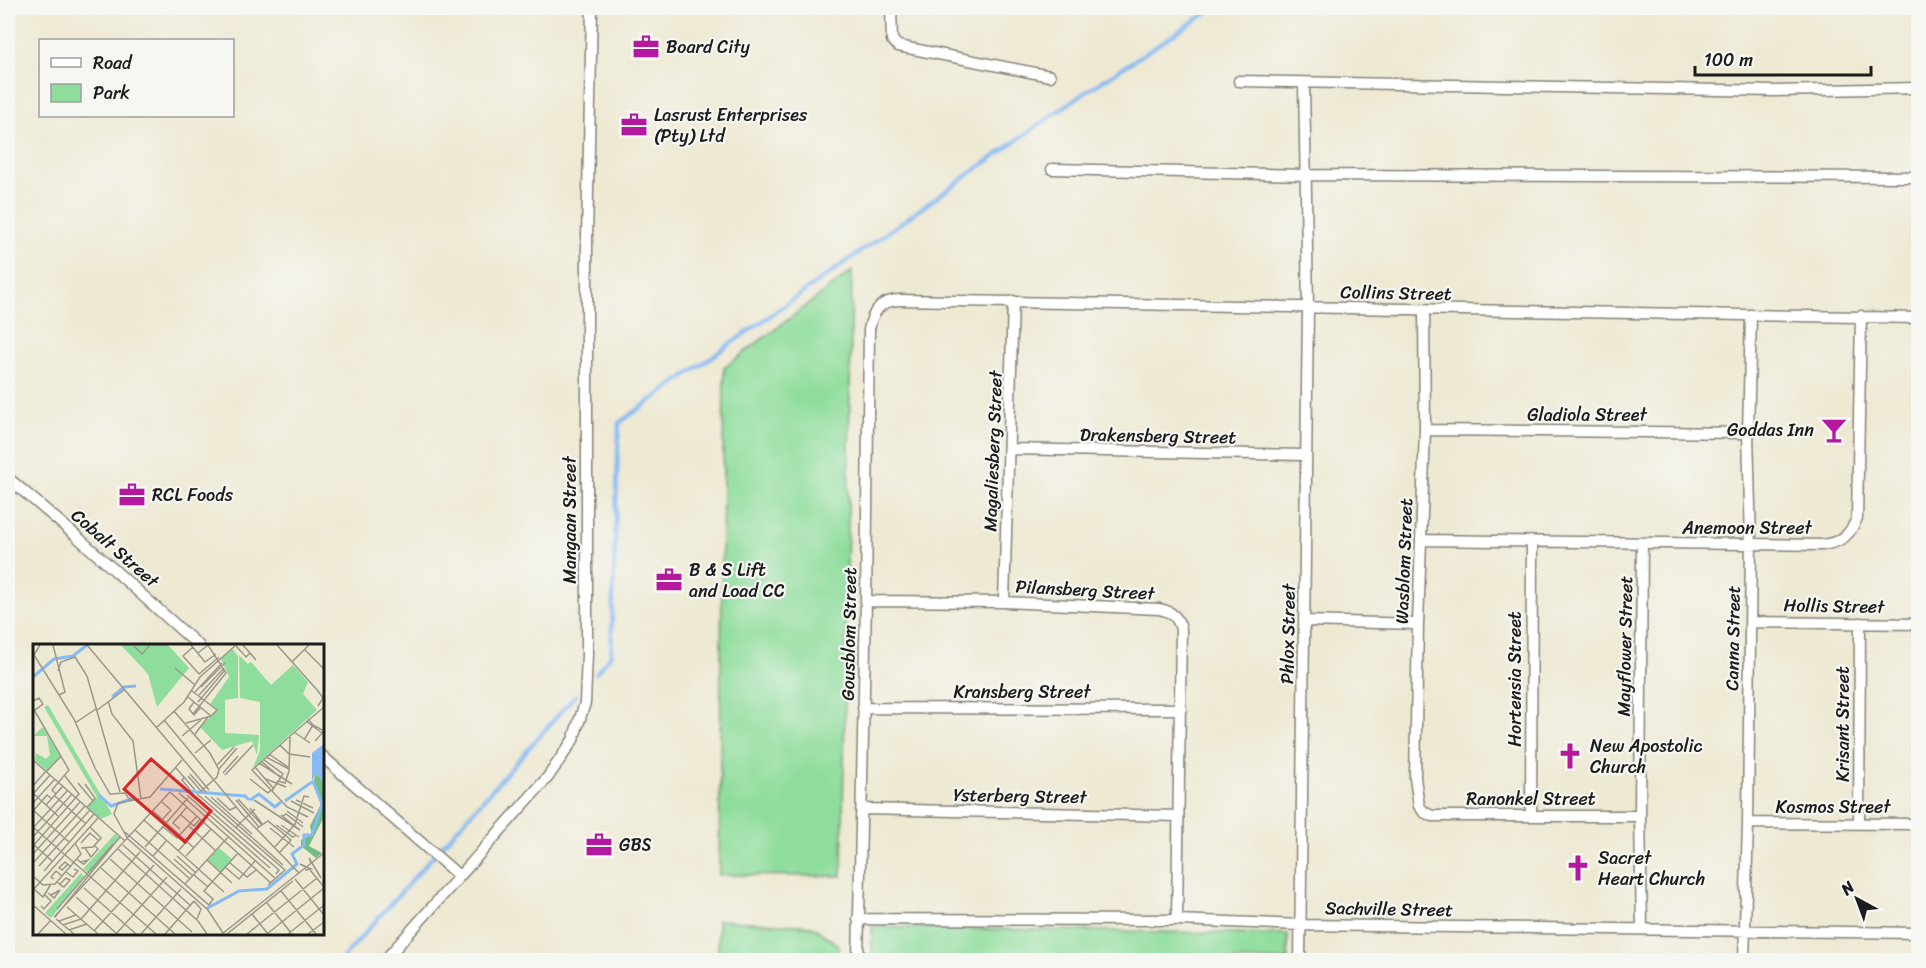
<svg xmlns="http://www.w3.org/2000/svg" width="1926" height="968" font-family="Sriracha,sans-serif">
  <rect width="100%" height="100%" fill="#f6f6f2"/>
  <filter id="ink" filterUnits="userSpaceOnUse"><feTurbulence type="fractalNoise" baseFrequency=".0167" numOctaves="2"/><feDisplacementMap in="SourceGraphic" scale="12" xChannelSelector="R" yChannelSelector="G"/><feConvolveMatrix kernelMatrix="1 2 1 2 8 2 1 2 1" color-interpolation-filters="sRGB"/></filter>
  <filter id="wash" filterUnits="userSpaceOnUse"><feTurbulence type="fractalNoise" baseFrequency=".008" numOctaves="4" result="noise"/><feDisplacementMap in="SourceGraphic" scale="24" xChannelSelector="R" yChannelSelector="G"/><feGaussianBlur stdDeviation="1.35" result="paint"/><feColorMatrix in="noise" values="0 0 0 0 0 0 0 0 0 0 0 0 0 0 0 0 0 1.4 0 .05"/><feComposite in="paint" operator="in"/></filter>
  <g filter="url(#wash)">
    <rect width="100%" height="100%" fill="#eee9d3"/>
    <path fill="#8fdd9c" stroke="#567c5c" stroke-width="1.5" d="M852,271L842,876L719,875L724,368Z
      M718,920L812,926L838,945V960H718Z
      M872,927L1288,934V960H872Z"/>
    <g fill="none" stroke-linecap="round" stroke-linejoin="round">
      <path stroke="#85baf3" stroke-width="4" d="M596,673L611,655L619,423L1078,97L1214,8
        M341,960L576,695"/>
    </g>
  </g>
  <g filter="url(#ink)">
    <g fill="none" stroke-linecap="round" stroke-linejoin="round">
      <g stroke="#858278" stroke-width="13">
        <path id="minor" d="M891,8L892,40L898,46L1050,76
          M1239,81L1775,91L1918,88
          M1052,169L1306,175L1918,177
          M1424,310L1425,430L1418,624L1415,778L1419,806L1424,812L1432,816H1640
          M1425,430L1748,433
          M1010,449L1305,455
          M8,478L74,534L199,646
          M1422,540L1822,545C1841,542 1850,536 1857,518L1861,316
          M866,601L1004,602L1159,609C1171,611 1178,617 1181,629L1177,920
          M1004,602L1013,301
          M1305,621L1418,624
          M1750,622L1918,624
          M863,708L1181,709
          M322,756L459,876
          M862,809L1178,816
          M1531,815L1532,542
          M1748,823L1918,824
          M1859,824L1860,623
          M858,919L1177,920L1301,925L1918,933
          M1642,929L1640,816L1642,544
          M385,960L548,777L573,740L585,703L587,654V238L592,8
          M858,960L866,601L869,330C872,312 880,300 900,300L1918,318
          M1300,960L1308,308L1304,83
          M1744,960L1748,823L1751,543L1748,433L1751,315"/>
      </g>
      <use href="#minor" stroke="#fff" stroke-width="10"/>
    </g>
  </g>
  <defs>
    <g id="office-bare" transform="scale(2.07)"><path d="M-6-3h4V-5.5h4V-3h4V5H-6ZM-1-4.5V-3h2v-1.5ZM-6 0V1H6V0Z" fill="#b5179e" stroke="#f6f6f2" stroke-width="2.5" paint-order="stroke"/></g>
    <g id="bar-bare" transform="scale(2.07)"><path d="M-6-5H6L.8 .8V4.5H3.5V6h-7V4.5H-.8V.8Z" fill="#b5179e" stroke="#f6f6f2" stroke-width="2.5" paint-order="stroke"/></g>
    <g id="church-bare" transform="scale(2.07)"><path d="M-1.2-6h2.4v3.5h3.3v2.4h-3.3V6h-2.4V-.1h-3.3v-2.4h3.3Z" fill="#b5179e" stroke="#f6f6f2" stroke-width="2.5" paint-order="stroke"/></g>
  </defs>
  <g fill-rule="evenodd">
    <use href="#office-bare" x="646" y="47"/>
    <use href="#office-bare" x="634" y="125"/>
    <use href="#bar-bare" x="1834" y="430"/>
    <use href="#office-bare" x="132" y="495"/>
    <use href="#office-bare" x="669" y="580"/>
    <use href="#church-bare" x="1570" y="756"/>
    <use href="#office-bare" x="599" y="845"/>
    <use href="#church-bare" x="1578" y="868"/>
  </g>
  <g text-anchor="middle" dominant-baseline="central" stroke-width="4.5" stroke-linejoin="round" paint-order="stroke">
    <g font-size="18" fill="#1c1c1c" stroke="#f6f6f2" text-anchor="start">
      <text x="666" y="47">Board City</text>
      <text x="654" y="115">Lasrust Enterprises<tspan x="654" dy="21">(Pty) Ltd</tspan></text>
      <text x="1814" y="430" text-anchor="end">Goddas Inn</text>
      <text x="152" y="495">RCL Foods</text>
      <text x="689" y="570">B &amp; S Lift<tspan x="689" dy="21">and Load CC</tspan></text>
      <text x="1590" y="746">New Apostolic<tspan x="1590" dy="21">Church</tspan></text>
      <text x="619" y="845">GBS</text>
      <text x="1598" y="858">Sacret<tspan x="1598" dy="21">Heart Church</tspan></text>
    </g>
    <g font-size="18" fill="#1c1c1c" stroke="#f6f6f2">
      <text transform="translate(1396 293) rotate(1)">Collins Street</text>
      <text x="1587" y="415">Gladiola Street</text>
      <text transform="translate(1158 436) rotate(1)">Drakensberg Street</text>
      <text transform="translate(993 451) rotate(-88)">Magaliesberg Street</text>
      <text transform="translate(570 520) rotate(-90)">Mangaan Street</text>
      <text x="1747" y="528">Anemoon Street</text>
      <text transform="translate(115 548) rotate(41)">Cobalt Street</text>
      <text transform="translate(1404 561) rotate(-88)">Wasblom Street</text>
      <text transform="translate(1085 590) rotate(3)">Pilansberg Street</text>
      <text transform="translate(1834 606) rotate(1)">Hollis Street</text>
      <text transform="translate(849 634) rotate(-89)">Gousblom Street</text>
      <text transform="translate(1288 634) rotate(-89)">Phlox Street</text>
      <text transform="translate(1733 638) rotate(-89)">Canna Street</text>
      <text transform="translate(1625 646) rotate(-89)">Mayflower Street</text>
      <text transform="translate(1515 679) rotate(-90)">Hortensia Street</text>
      <text x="1022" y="692">Kransberg Street</text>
      <text transform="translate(1843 724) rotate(-90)">Krisant Street</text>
      <text transform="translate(1020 796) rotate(1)">Ysterberg Street</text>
      <text x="1531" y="799">Ranonkel Street</text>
      <text x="1833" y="807">Kosmos Street</text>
      <text transform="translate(1389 909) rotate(1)">Sachville Street</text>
    </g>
  </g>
  <g transform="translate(33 644)">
    <rect width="291" height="291" fill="#eee9d3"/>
    <path d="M88,1H135L156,24L124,63L115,30ZM199,4L205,12V54L192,56V89L226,91L224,111L219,97L189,106L167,83L184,66L177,60L196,33L188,15ZM206,11L215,20L218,18L238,41L260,21L275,38L270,50L284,66L220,124L227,106V58L207,54ZM15,61L79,170L68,175L54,163L64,153L11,63ZM10,83L27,112L14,127L2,116L3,109L13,115L17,111L14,92H0ZM82,190L86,193L56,230L50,225ZM186,204L199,215L188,228L175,216ZM48,229L51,232L18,274L12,269Z" fill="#8fdd9c"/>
    <path d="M283,129L291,139V173L276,202L289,209L283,214L268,202V196L279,190L277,182L288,160L280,140Z" fill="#73bc84"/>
    <path d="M291,100V139L283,129L279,138V109Z" fill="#85baf3"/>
    <path fill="none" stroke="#85baf3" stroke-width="3" d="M0,33L21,15L40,12L54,1M79,53L91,43L103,42M127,145L212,152L216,156M66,151L78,162L101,154M217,156L226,150L242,163L248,158M252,157L279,138M173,265L206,247L234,245L264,220L259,210L271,201V191H279L289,160L280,137"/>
    <path fill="none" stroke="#9a978a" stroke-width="1.5" d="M7,1L1,11L41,75L62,124L77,150L92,149L97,156M20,1L32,48L26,51M54,1L176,146M158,1L172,18L183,10M210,1L223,16M244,1L285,47L290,54L285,62M101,2L109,10L117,1M203,2L213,13L217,9M160,3L150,12L166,30L186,13M272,6L291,25M259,18L276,1M142,24L162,41M25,27L28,18L42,13L54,32L87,148M168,43L192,19M162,48L189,19M166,51L191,24M155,53L178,72M0,57L6,54L10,60L2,66M75,57L79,70L100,97L108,155M161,58L156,65L161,71L168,63M165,58L192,26M0,64L36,126L19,146L23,150M63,67L91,46M141,67L177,109L186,126L184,133L168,147L155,132M160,70L193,29L175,1L165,9M131,76L209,170L266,229M273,77L289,89M42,79L63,65M153,79L178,72L184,66L159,47M280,81L291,87L282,97M123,84L151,58L167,33L203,1M261,88L277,99M162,90L175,73M149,92L168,76M271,96L280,81L275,75M247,101L256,110L277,113M162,109L178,96M236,110L255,123M233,113L256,125M230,115L250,130L246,136M0,116L92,197M149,116L117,153L85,159L81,170L95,195L175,266L190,289M228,117L247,133M226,119L259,140M184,121L201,103M222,123L240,144M143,124L162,146M186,125L204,104M14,127L28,112M190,129L205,112M157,130L173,148M192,131L220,101M152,133L149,136L158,147M217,135L235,149L238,146M233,135L253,143M45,139L60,157L54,163M52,140L62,154L60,157M0,142L13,127M239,147L219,126L256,93M0,149L25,172M146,149L243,235M0,150L17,131M164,150L252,226L235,241M154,151L237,224M159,151L246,226L243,230M22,152L53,180M172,152L250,221M178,153L219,190M184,154L197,166L203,163M205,155L229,181M203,156L226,183M221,156L267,186L248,171M263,156L280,164M258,157L281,169M129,158L138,166L129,176M0,159L22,135M13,161L30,142M217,164L230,181M0,166L36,198M0,167L14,151L19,155M120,167L161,204M254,167L270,179M148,171L161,182L167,175M250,172L253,170L270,183M275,173L254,163L239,147L245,137L252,139L256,127L257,92L291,63M111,176L191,248M243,181L260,193L263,191M248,181L266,193M156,182L183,207M0,183L123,290M130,183L144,194L164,172M0,184L35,146M202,184L222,165M237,184L261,203M147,185L140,179L154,163M223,185L235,177L258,196L247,208M102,186L157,235M92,188L176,261L180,255L171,247L205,209M0,193L39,150M48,199L57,189L66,197M0,200L19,217M90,201L158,262M0,202L46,150L32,132M112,203L155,154M48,204L60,203L68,194L57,183M52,204L58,213L65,205L62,202M241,204L262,180L271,152L276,153M85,205L165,277L174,290M145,207L172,177M0,210L47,158M120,212L133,197M144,212L163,229M153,212L178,185M44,215L50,220H51L55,216L48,218M77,215L159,288M141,215L160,232M174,216L199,239M1,218L52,162M197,219L214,233L223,226M278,219L276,214L288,234M35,220L29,226L26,224L32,218L38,223M6,222L57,166M192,223L206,235L223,216M68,224L142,290M272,226L278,225L267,220L273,223M277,226L291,243M11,227L61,170M33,228L40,233L45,227L41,225M161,231L175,243M0,232L10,241L22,240L48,210L42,199M21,235L18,233L23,227L29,232M262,235L291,271M24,238L29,242L31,243L37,236L33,234L27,240M152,240L196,192M51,244L103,290M1,245L10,253L18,240M0,246L65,174M248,247L283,290M15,249L20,253L21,254L27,246L18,251M43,253L84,290M161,257L168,265L164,275M234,259L259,290M0,261L33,290M8,262L11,265L18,257L12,251M34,263L65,290M24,265L80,200M219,270L235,290M21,273L137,148L238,239M22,273L87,193M23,275L41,290M26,277L43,271M30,281L48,275L107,208M36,286L54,280M61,287L121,221M5,290L18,276M83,290L134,233M108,290L148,245M132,290L161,257M189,290L291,209M194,290L260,237M214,290L284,234M234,290L291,244M255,290L291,261M275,290L291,278"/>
    <path fill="#d62828" fill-opacity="0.15" stroke="#d62828" stroke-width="3" d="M118,115L178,167L152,198L91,145Z"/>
    <rect width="291" height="291" fill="none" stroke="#1c1c1c" stroke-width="3"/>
  </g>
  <rect width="1926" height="968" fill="none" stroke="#f6f6f2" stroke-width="30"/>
  <rect x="39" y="39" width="195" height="78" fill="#f6f6f2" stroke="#9f9f9c" stroke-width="1.5"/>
  <rect x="51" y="58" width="30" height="9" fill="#ffffff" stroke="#9f9f9c" stroke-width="1.5"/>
  <text x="93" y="69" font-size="18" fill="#1c1c1c">Road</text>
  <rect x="51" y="84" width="30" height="18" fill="#8fdd9c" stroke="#9f9f9c" stroke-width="1.5"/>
  <text x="93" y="99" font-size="18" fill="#1c1c1c">Park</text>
  <g transform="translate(1857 899) rotate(319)" stroke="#f6f6f2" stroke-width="4.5" paint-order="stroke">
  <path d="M0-4.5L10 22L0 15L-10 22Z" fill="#1c1c1c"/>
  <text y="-9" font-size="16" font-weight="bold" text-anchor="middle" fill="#1c1c1c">N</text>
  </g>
  <path d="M1695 66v9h176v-9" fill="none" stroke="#1c1c1c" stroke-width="3"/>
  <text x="1704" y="66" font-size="18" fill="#1c1c1c" stroke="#f6f6f2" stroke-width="4.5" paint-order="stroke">100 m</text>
</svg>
